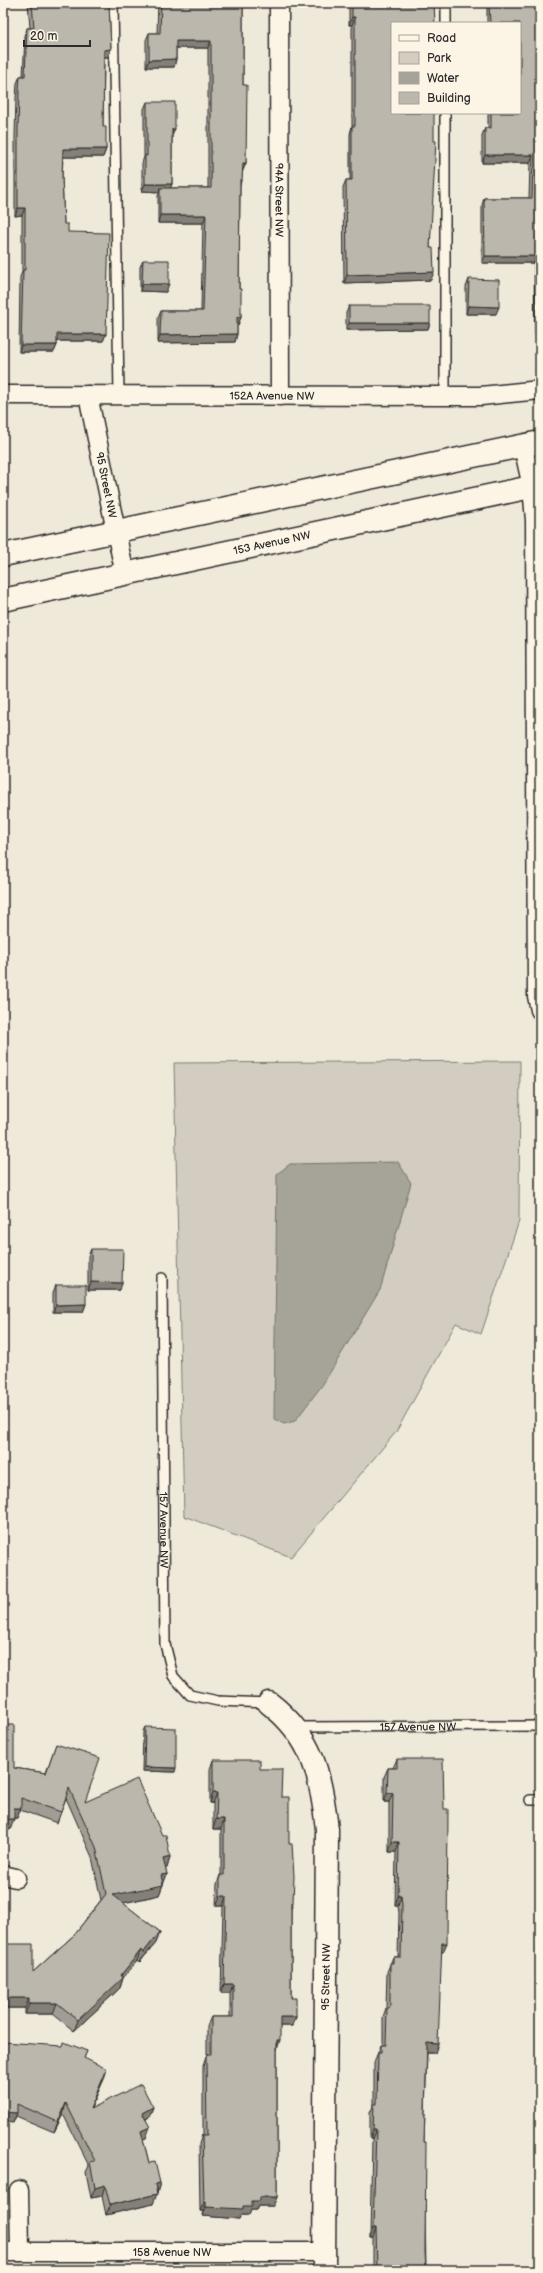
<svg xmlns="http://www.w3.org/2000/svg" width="543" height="2273" font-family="'Balsamiq Sans',sans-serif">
  <rect width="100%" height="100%" fill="#efe9da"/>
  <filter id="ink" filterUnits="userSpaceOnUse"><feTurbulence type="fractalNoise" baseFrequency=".025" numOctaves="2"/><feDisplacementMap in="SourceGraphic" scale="8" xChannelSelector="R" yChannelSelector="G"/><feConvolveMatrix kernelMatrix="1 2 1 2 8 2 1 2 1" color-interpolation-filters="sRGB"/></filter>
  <g filter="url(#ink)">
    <path fill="#d2cdc0" stroke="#7e7c76" d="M520,1061L519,1221L481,1334L456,1323L396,1432L291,1557L184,1516L174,1063Z"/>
    <path fill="#a6a399" stroke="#75736d" d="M398,1162L411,1183L380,1290L323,1384L295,1421L284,1424L274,1419L277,1174L290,1164Z"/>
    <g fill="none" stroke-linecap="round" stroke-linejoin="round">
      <g stroke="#2b2b2b" stroke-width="12">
        <g id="lane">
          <path d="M113,3L119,395"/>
          <path d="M446,23V3"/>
          <path d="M445,396V113"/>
          <path id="s1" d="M162,1278L165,1644L173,1676L190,1695L218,1701L269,1703"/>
          <path id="s2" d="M296,1727L540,1726"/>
          <path d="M530,1800H540"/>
        </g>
      </g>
      <g stroke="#2b2b2b" stroke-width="21">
        <g id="street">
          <path id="s3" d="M279,3L280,396"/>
          <path id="s4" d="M3,395L445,396H481L540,390"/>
          <path id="s5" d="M88,395L125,575"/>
          <path d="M523,446L532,487L535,520L537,996L540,1010"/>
          <path d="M3,1875L16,1878"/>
          <path d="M19,2190L20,2252"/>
          <path id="s6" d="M3,2252H323"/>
        </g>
      </g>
      <g stroke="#2b2b2b" stroke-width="25">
        <g id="secondary">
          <path d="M3,555L540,442"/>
          <path id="s7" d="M3,600L540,485"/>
          <path d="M269,1703C313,1737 321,1776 327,1829L324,2270"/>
        </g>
      </g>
      <use href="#lane" stroke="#fcf5e5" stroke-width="9"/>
      <use href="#street" stroke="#fcf5e5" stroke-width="18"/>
      <use href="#secondary" stroke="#fcf5e5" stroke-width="22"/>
    </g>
    <path fill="#a29d94" stroke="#2b2b2b" d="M28,3H109L111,49L108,57H104L103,127L106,149L103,157H63L62,177L64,224L68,232L106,334L103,341H57V345L54,352H19L20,277L22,272V215L15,216V136L16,98L17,83L20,76H23L25,36L27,28H30Z
      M158,3H243V85L246,163L243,170L240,186L239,289L241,317L238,325H237V334L235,342L158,343V318L161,311H201L203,223H158V196L159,192L142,191V163L144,157V109L147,102L172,136V184L170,188H208V48H176V59L174,67H146V40L149,33H157Z
      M347,3H434L430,248L431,280L344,283L343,187L346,180H350V134L352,126V25H349V7H347Z
      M487,3H540V333H535L534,263H482V205L484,198H529L530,163H482V135L485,128H488V113H520V23H487Z
      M143,260L166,292L140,291V267Z
      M469,279L496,314H466V287Z
      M349,306L430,323L428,329L346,330V313Z
      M91,1249L120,1290H88V1256Z
      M56,1285L86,1304L83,1312H53V1293Z
      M145,1727L175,1772L142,1771L143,1731Z
      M56,1744L85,1802L170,1857L167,1868H165L167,1874L159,1895L123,1903L160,1932L156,1943L139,1963L137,1961L123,1978L120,1988L74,2031L53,2014H25V2008H3L33,1972L73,1936L101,1900L92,1857L66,1798L57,1823L20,1810L17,1818H14L10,1830L14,1768L46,1773Z
      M397,1759L443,1952H441L435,2053H427L424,2142L426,2270H373V2238H370L372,2139H370V2113L374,2104V2062L381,2045H383V2017L386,2008L387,1972L393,1957H398L399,1913L398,1906H395L396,1852H389V1802H384V1777L388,1768H393Z
      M213,1760L260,1769L281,1797L289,1844L291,1909V1998L296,2017L292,2026H280L277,2050V2197L273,2206H258L256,2210H251L249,2215H241L239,2219L203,2216V2211H200L199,2144L202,2135H203V2066L207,2054V2026L211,2017H230V1993H221L223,1906H216L217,1884L220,1875H221V1829H213V1803H210V1769Z
      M3,2042L87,2051L84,2058L104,2079L91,2108L153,2107L149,2117L146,2119V2138L143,2139L149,2163L160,2183L153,2204L106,2215L102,2196L91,2198L86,2172L89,2166L63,2114L54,2132L16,2116L13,2123Z"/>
    <path fill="#848078" stroke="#2b2b2b" d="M348,3H351L349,7H347Z
      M352,17H355L352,25H349Z
      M176,41H211L208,48H173Z
      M111,49L108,57H102L104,50Z
      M176,59L174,67H146L149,60Z
      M172,129H175L172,136Z
      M63,149H106L103,157H60Z
      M485,155H533L530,163H482Z
      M243,163H246L243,170H240Z
      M145,184H172L169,192L160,188L159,192L142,191Z
      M18,208H25L22,215L15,216Z
      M160,215H206L203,223H158Z
      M485,256H537L534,263H482Z
      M434,272L431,280L344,283L347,275Z
      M142,284H169L166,292L140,291Z
      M468,306L499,307L496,314H466Z
      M237,317H241L238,325H235Z
      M349,323H430L428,329L346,330Z
      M537,326H540V333H535Z
      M57,334H106L103,341H54Z
      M237,334L235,342L158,343L160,335Z
      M21,345H57L54,352H19Z
      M91,1282L122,1283L120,1290H88Z
      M86,1304L83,1312H53L56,1305Z
      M144,1767L176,1768L175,1772L142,1771Z
      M213,1793H217L213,1803H210Z
      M387,1793H393L389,1802H384Z
      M14,1808H21L17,1818H10Z
      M3,1819H14L10,1830H3Z
      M216,1819H224L221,1829H213Z
      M392,1842H399L396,1852H389Z
      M170,1857L167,1868L160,1870L163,1859Z
      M167,1874L159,1895L110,1906L113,1895L161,1875Z
      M220,1896H226L223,1906H216Z
      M398,1896H401L398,1906H395Z
      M291,1903H293L290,1912Z
      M160,1932L156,1943L139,1963L143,1953Z
      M442,1943H447L443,1952H438Z
      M141,1950L137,1961L123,1978L120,1988L74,2031L78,2020L121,1975Z
      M224,1984H233L230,1993H221Z
      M3,1998H29L25,2008H3Z
      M29,2003H57L53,2014H25Z
      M280,2017H296L292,2026H277Z
      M277,2040H280L277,2050Z
      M427,2043L438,2044L435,2053H424Z
      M107,2069L104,2079L86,2119L90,2109Z
      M66,2103L63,2114L54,2132L58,2122Z
      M153,2107L149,2117L139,2123L142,2113Z
      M3,2112L17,2113L13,2123L3,2122Z
      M150,2127L146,2138L137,2142L141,2131Z
      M373,2129H376L372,2139H370Z
      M160,2183L157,2193L155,2184Z
      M105,2185L102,2196L91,2198L95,2188Z
      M157,2194L153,2204L106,2215L110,2205Z
      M260,2197H277L273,2206H258L256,2210H251L249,2215H241L239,2219L203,2216L206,2207L243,2206Z
      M204,2202H206L203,2211H200Z
      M373,2228H376L373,2238H370Z"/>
    <path fill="#bcb7ac" stroke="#2b2b2b" d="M32,3H109L111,49L104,50L103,127H106V149H63L62,177L64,224H68V232L109,233L106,334H57V345H21L23,270H25V208H18V128L19,90L20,76H25L27,28H34Z
      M161,3H243V85H247L246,163H243L242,180H240L239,289H241V317H237V334L160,335L161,311H203L206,215H160V188H211V41H176V59L149,60V33H160Z
      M352,3H434L435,23H392V113H434V141H436L430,248H433L434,272L347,275L346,180H352V126H355V17H352Z
      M489,3H540V326H537V256H485L484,198H532L533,155H485V128H491V113H520V23H490Z
      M147,102H175V129H172V184H145V155L147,156Z
      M143,260H169V284H142Z
      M469,279L499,280V307L468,306Z
      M349,306H430V323H349Z
      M91,1249H123L122,1283L91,1282Z
      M56,1285H86V1304L56,1305Z
      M3,1725H14V1768L46,1773L56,1744L100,1758L85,1802L137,1779L162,1835H166L170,1857L163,1859L167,1874L161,1875L163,1885L113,1895L160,1932L143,1953L141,1950L121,1975L123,1978L78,2020L57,2003H29V1998H3V1944H33V1972L73,1936L106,1894L96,1847L69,1788L61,1812L21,1798V1808H14V1819H3Z
      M145,1727L176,1728V1768L144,1767Z
      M397,1759H443L444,1809H448L447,1943H442L438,2044L427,2043L424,2142H426L425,2252L426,2270H377L376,2228H373L376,2129H373L374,2104H377L378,2053H381V2045H386L387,2008H390V1963H393V1957H401L402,1904L401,1896H398L399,1842H392L393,1793H387L388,1768H397Z
      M213,1760H260V1769H282L281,1797H289V1844H292L294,1876L293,1903H291V1998H296V2017H280V2040H277V2197H260V2201H252V2206H243V2209L206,2207V2202H204L202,2135H207L206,2057L207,2054H211V2017H233V1984H224L226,1896H220V1875H224V1819H216L217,1793H213Z
      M3,2042L63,2046L64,2042L87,2051L84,2058L107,2069L90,2109L141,2084L153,2107L142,2113L150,2127L141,2131L149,2163L155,2162L160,2183L155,2184L157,2194L110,2205L105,2185L95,2188L90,2162L95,2161L66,2103L58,2122L17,2104V2113L3,2112Z"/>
  </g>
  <g text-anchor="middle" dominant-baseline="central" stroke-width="4" stroke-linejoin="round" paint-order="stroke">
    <g font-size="11" fill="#2b2b2b" stroke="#fcf5e5">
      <text stroke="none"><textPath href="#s3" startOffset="197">94A Street NW</textPath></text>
      <text stroke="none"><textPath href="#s4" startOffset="269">152A Avenue NW</textPath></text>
      <text stroke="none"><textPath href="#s5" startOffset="92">95 Street NW</textPath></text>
      <text stroke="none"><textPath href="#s7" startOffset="275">153 Avenue NW</textPath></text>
      <text stroke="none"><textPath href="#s1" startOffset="252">157 Avenue NW</textPath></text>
      <text stroke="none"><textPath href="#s2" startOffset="122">157 Avenue NW</textPath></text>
      <text transform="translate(326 1977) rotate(-89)">95 Street NW</text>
      <text stroke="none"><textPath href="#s6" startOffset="169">158 Avenue NW</textPath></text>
    </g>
  </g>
  <rect width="543" height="2273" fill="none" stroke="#fcf5e5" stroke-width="16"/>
  <rect x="8" y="8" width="527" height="2257" fill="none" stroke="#2b2b2b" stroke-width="1.5" filter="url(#ink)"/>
  <rect x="391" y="22" width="130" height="92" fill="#fcf5e5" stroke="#a8a49b"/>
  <rect x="399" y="35" width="20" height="6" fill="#fcf5e5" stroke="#a8a49b"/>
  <text x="427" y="42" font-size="12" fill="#2b2b2b">Road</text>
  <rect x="399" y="52" width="20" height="12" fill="#d2cdc0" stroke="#a8a49b"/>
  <text x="427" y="62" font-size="12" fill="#2b2b2b">Park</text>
  <rect x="399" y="72" width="20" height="12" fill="#a6a399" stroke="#a8a49b"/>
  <text x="427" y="82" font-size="12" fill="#2b2b2b">Water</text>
  <rect x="399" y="92" width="20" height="12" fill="#bcb7ac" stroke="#a8a49b"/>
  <text x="427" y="102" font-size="12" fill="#2b2b2b">Building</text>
  <path d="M24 40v6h66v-6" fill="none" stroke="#2b2b2b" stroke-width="2"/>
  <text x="30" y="40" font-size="12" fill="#2b2b2b" stroke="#fcf5e5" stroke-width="3" paint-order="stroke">20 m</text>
</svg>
